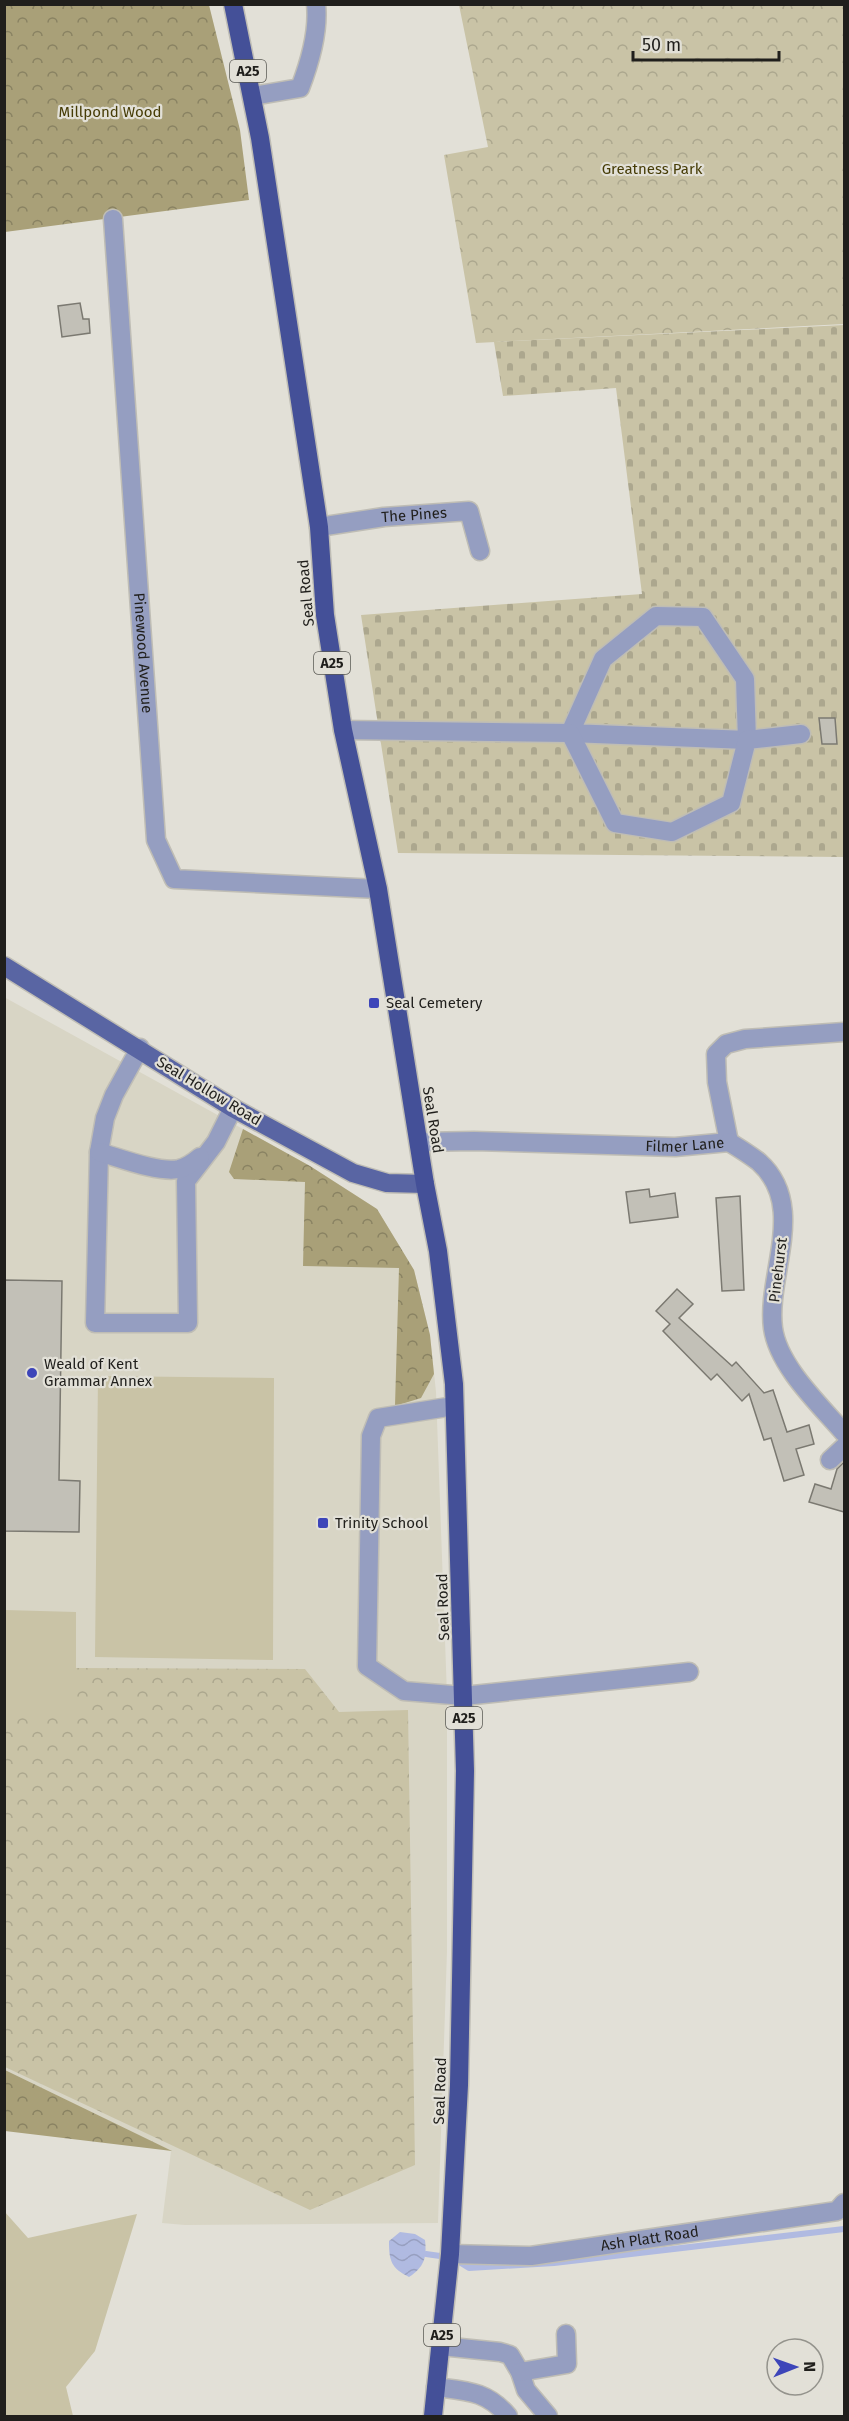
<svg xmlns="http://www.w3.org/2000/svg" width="849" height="2421" font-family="'Fira Sans',sans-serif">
  <defs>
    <pattern id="forest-crowns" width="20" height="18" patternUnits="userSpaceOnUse" patternTransform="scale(1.5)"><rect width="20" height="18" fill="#a9a078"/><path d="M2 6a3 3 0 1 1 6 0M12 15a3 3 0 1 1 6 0" fill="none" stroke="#898262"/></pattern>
    <pattern id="cemetery-stones" width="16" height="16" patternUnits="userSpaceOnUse" patternTransform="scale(1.5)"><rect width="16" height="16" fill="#c9c3a6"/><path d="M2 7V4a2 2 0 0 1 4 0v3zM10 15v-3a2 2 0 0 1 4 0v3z" fill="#aca78e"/></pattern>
    <pattern id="park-crowns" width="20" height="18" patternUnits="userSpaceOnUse" patternTransform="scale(1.5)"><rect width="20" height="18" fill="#c9c3a6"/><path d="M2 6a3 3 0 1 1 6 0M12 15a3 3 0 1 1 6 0" fill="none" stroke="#aca78e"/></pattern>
    <pattern id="water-waves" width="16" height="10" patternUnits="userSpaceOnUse" patternTransform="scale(1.5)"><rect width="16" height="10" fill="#b0bae1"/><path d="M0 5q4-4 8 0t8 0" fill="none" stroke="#979fc0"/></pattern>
  </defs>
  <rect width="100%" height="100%" fill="#e2e0d7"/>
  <path fill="#d8d5c5" d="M4,997L310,1166L377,1209L414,1270L430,1335L436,1392L447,1695V1951L438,2223L185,2225L162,2223L171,2151L5,2070Z"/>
  <path fill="#c9c3a6" d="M98,1376L274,1378L273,1660L95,1657Z
    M5,1610L76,1612V1718H5Z
    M4,2211L28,2238L137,2214L95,2351L66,2387L73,2416H5Z"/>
  <path fill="url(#forest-crowns)" d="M4,5H209L240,130L249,200L5,232Z
    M243,1129L310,1166L377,1209L414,1270L430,1335L434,1374L421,1398L395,1406L399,1268L303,1266L305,1182L234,1179L229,1172Z
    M4,2070H5L172,2151L5,2131Z"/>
  <path fill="url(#cemetery-stones)" d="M844,325V857L398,853L361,615L642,594L616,388L503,396L494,342Z"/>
  <path fill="url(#park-crowns)" d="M459,5H844V324L476,343L444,155L488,147Z
    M76,1668L305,1669L339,1712L408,1710L415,2165L310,2210L5,2067V1718H76Z"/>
  <path fill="url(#water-waves)" d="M400,2232L415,2234L425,2240C427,2258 424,2267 409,2277C391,2268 389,2261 389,2241Z"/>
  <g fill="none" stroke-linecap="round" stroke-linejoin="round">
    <path stroke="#b0bae1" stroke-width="6" d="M426,2254L447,2257
      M456,2260L469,2268L554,2263L844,2229"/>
  </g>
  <path fill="#c2c0b7" stroke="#7b7971" stroke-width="1.5" d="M80,303L83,319H89L90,333L62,337L58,306Z
    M819,718H835L837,744H822Z
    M649,1189L650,1197L675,1193L678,1217L630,1223L626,1192Z
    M740,1196L744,1290L722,1291L716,1198Z
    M5,1280L62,1281L59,1480L80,1481L79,1532L4,1531Z
    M677,1289L693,1304L679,1318L732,1366L736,1362L764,1393L773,1390L787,1432L809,1425L814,1444L796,1449L804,1475L784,1481L771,1438L764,1440L749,1394L742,1401L717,1374L711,1380L663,1331L670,1324L656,1311Z
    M844,1462V1512L809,1502L815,1484L831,1489L837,1469Z"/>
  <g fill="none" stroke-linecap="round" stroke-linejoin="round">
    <g stroke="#bfbdb5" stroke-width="21">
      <g id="minor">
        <path d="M253,96L300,88C310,62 319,32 316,4"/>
        <path id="s1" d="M113,219L156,840L174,879L378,889"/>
        <path id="s2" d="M319,527L384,517L469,511L480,551"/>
        <path d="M656,616L703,617L745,679L747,740L570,733L603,659Z"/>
        <path d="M343,730L570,733L615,823L672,832L731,803L747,740L801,734"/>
        <path d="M140,1048L114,1095L105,1118L99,1152L95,1323H188L186,1181L216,1142L233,1108"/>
        <path id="s3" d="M419,1142L474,1141L675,1147L729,1142L717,1082L716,1054L726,1044L745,1039L844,1032"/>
        <path d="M729,1142C739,1148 750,1155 759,1162C808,1206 766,1275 773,1328C778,1366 820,1405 844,1433"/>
        <path d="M99,1152C120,1158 158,1173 179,1169C187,1167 194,1162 200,1157"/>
        <path d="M454,1406L378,1418L371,1436L367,1666L404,1691L464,1696L689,1672"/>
        <path d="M830,1460L844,1447"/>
        <path id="s4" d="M450,2254L531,2256L837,2211L844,2203"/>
        <path d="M441,2346L500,2352L510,2355L520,2372L526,2390L548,2416"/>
        <path d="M520,2372L567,2364L566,2334"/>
        <path d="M436,2387C467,2391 487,2391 508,2416"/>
      </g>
    </g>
    <g stroke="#bfbdb5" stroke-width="21">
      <path id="major" d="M4,966L233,1108L353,1173L387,1183L425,1184"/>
    </g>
    <g stroke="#bfbdb5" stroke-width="21">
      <path id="highway" d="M233,4L260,138L319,527L325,615L343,730L378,889L425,1184L438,1251L454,1384L465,1771L459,2085L450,2254L433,2416"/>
    </g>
    <use href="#minor" stroke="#959ec1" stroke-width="18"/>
    <use href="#major" stroke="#5965a3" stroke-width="18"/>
    <use href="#highway" stroke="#445098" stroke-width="18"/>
  </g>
  <g fill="#3d45b9" stroke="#e2e0d7" stroke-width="2">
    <rect x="368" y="997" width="12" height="12" rx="3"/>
    <circle cx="32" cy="1373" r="6"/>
    <rect x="317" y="1517" width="12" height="12" rx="3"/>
  </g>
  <g text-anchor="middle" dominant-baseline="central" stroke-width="4.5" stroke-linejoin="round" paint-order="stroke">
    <g fill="#e2e0d7" stroke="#5a5954" stroke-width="1.5">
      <rect x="230" y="60" width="36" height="22" rx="4.5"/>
      <rect x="314" y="652" width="36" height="22" rx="4.5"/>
      <rect x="446" y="1707" width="36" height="22" rx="4.5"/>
      <rect x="424" y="2324" width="36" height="22" rx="4.5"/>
    </g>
    <g font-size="14" font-weight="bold" fill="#201f1c">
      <text x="248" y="71">A25</text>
      <text x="332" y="663">A25</text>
      <text x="464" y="1718">A25</text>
      <text x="442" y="2335">A25</text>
    </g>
    <g font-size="15" fill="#463c06" stroke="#e2e0d7">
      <text x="110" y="112">Millpond Wood</text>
      <text x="652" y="169">Greatness Park</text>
    </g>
    <g font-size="15" fill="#201f1c" stroke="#e2e0d7">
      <text stroke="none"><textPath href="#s2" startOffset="96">The Pines</textPath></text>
      <text transform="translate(306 593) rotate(-95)">Seal Road</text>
      <text stroke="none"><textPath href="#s1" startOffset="435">Pinewood Avenue</textPath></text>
      <text transform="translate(209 1091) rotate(31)">Seal Hollow Road</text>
      <text transform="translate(433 1120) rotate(81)">Seal Road</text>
      <text stroke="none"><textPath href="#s3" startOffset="266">Filmer Lane</textPath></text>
      <text transform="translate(778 1270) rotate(-83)">Pinehurst</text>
      <text transform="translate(443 1607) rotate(-92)">Seal Road</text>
      <text transform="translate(440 2091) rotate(-88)">Seal Road</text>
      <text stroke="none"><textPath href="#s4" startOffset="201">Ash Platt Road</textPath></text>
    </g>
    <g font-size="15" fill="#201f1c" stroke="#e2e0d7" text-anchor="start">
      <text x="386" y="1003">Seal Cemetery</text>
      <text x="44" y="1364">Weald of Kent<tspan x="44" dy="17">Grammar Annex</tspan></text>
      <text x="335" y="1523">Trinity School</text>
    </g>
  </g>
  <rect width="849" height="2421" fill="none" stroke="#201f1c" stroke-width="12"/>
  <g transform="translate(795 2367) rotate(89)"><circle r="28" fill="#e2e0d7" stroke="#94938c" stroke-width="1.5"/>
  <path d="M0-4.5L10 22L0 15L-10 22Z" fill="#3d45b9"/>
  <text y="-9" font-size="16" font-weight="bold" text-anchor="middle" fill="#201f1c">N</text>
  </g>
  <path d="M633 51v9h146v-9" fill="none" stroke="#201f1c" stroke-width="3"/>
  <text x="642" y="51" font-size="18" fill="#201f1c" stroke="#e2e0d7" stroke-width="4.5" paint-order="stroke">50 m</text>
</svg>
